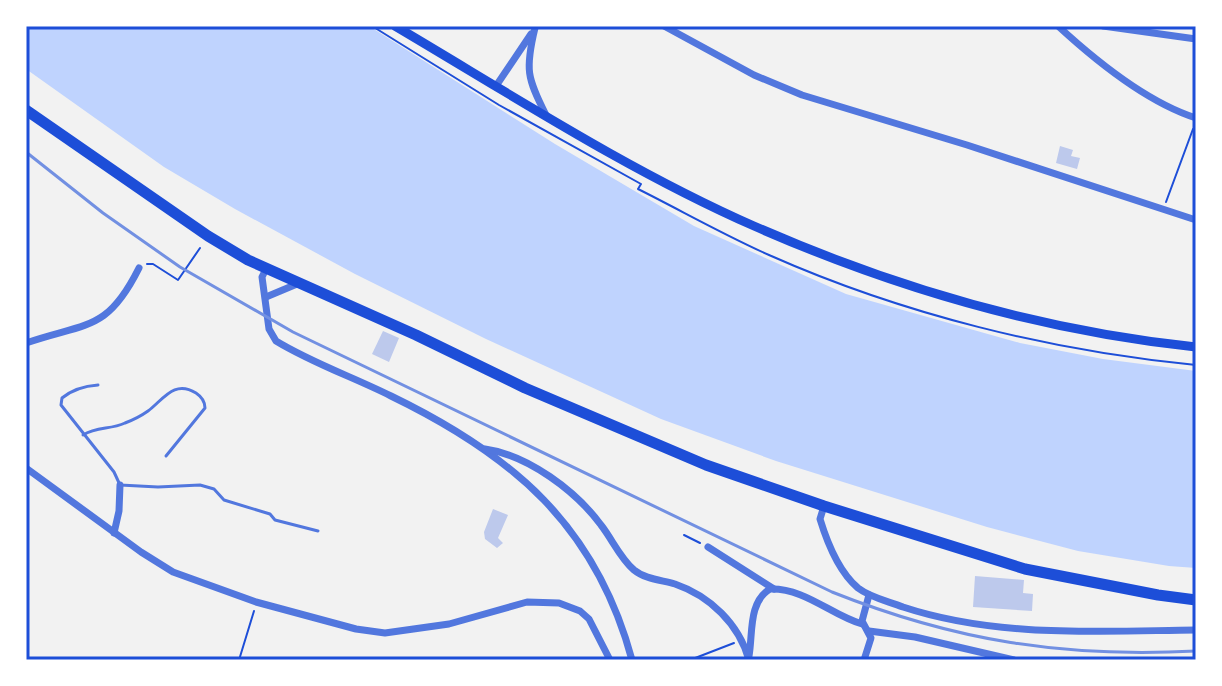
<svg xmlns="http://www.w3.org/2000/svg" width="1222" height="686" font-family="Inter,sans-serif">
<style>
.water{fill:#bfd3fe}
.building{fill:#bdc9ec}
.lines{fill:none;stroke-linecap:round;stroke-linejoin:round}
.path{stroke:#1d4ed8;stroke-width:2}
.service{stroke:#5277de;stroke-width:3}
.minor{stroke:#5277de;stroke-width:7}
.secondary{stroke:#1d4ed8;stroke-width:9}
.primary{stroke:#1d4ed8;stroke-width:11}
.rail{stroke:#7290e2;stroke-width:3}
.neatline{fill:none;stroke:#1d4ed8;stroke-width:3}
</style>
<rect width="100%" height="100%" fill="#f2f2f2"/>
<!-- water -->
<path class="water" d="M 26,26 L 369,26 L 555,144 L 694,226 L 846,294 L 1020,343 L 1103,359 L 1196,371 L 1196,568 L 1169,566 L 1078,551 L 987,527 L 776,461 L 661,419 L 486,339 L 355,274 L 235,209 L 164,167 L 26,69 Z"/>
<!-- building -->
<g class="building">
<path d="M 1060,146 L 1073,150 L 1071,156 L 1080,158 L 1077,169 L 1056,163 Z"/>
<path d="M 383,331 L 399,338 L 389,362 L 372,354 Z"/>
<path d="M 493,509 L 508,515 L 498,538 L 503,543 L 497,548 L 485,539 L 484,532 Z"/>
<path d="M 975,576 L 1024,580 L 1023,593 L 1033,594 L 1032,611 L 973,607 Z"/>
</g>
<g class="lines">
<!-- path -->
<g class="path">
<path d="M 372,26 L 499,105 L 641,184 L 638,189 C 682,211 724,235 769,255 C 902,314 1051,351 1196,365"/>
<path d="M 1166,202 L 1193,129"/>
<path d="M 147,264 L 153,264 L 178,280 L 200,248"/>
<path d="M 684,535 L 700,543"/>
<path d="M 239,660 L 254,611"/>
<path d="M 690,660 L 734,643"/>
</g>
<!-- service -->
<g class="service">
<path d="M 98,385 C 84,386 73,389 62,398 L 61,405 L 114,472 L 120,485 L 158,487 L 200,485 L 214,489 L 224,500 L 270,514 L 275,520 L 318,531"/>
<path d="M 83,435 C 97,426 110,430 125,423 C 133,420 141,416 148,411 C 163,400 174,379 196,393 C 202,397 205,401 205,408 L 166,456"/>
</g>
<!-- minor -->
<g class="minor">
<path d="M 664,26 L 754,75 L 802,95 L 967,145 L 1196,220"/>
<path d="M 1058,26 C 1096,61 1146,102 1196,118"/>
<path d="M 1103,26 L 1196,39"/>
<path d="M 535,28 C 525,69 527,78 546,115"/>
<path d="M 496,86 L 531,34"/>
<path d="M 266,269 L 262,277 L 269,329 L 276,341 C 312,363 353,377 391,396 C 513,455 596,526 632,660"/>
<path d="M 266,297 L 297,284"/>
<path d="M 26,343 C 87,322 107,332 139,268"/>
<path d="M 485,449 C 528,455 576,491 601,525 C 612,539 620,558 634,570 C 645,579 661,580 675,584 C 710,596 739,624 749,660"/>
<path d="M 26,468 L 141,552 L 173,572 L 256,602 L 356,629 L 385,633 L 449,624 L 527,602 L 559,603 L 580,611 L 589,619 L 610,660"/>
<path d="M 824,506 L 820,519 C 827,542 839,572 858,588 C 871,598 888,601 903,607 C 997,638 1099,631 1196,630"/>
<path d="M 114,533 L 119,511 L 120,485"/>
<path d="M 708,547 L 774,589"/>
<path d="M 869,631 L 915,637 L 1014,660"/>
<path d="M 749,656 C 753,634 748,602 770,589 C 805,588 831,615 862,624"/>
<path d="M 864,660 L 871,638 L 862,621 L 869,595"/>
</g>
<!-- secondary -->
<path class="secondary" d="M 395,26 C 512,95 629,171 754,226 C 895,288 1043,331 1196,347"/>
<!-- primary -->
<path class="primary" d="M 26,110 L 208,236 L 248,260 L 416,335 L 525,388 L 706,465 L 824,506 L 1025,569 L 1158,595 L 1196,600"/>
<!-- rail -->
<path class="rail" d="M 26,152 L 103,213 L 180,267 L 293,332 L 832,592 C 955,641 1064,658 1196,651"/>
</g>
<!-- border -->
<rect width="1222" height="686" fill="none" stroke="#ffffff" stroke-width="56"/>
<rect x="28" y="28" width="1166" height="630" class="neatline"/>
</svg>
